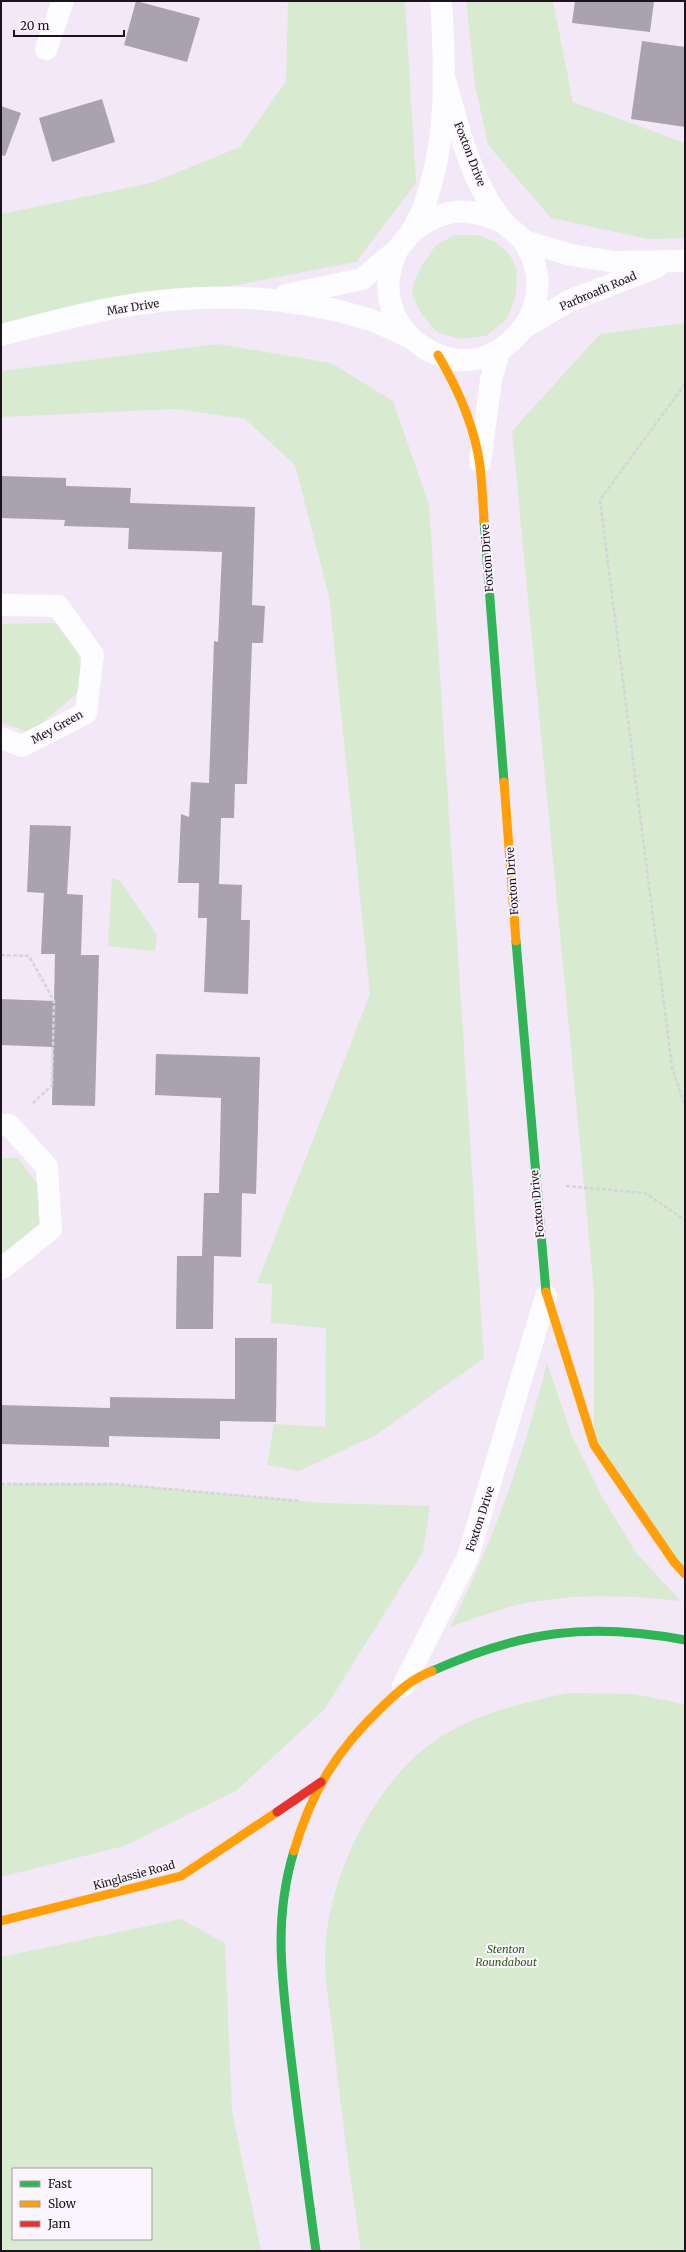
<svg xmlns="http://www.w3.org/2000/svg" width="686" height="2252" font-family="Merriweather,serif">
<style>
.green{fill:#d8ead0;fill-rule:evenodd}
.building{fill:#a9a2af}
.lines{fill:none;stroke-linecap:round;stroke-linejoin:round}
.path{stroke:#d6d4d8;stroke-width:2.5;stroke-dasharray:4 2;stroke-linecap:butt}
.street{stroke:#fdfcfe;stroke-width:22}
.fast{stroke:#30b455;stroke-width:9}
.slow{stroke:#ff9f0a;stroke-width:9}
.jam{stroke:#e5322d;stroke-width:9}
.labels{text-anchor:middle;stroke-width:4;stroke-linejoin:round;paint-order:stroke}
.street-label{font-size:11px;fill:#1c131f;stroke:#fbf6fd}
.park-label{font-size:11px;font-style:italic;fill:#315d1a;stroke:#fbf6fd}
</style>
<rect width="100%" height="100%" fill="#f3e8f8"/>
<!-- green -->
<g class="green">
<path d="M 288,1 L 405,1 L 416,183 L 356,262 L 137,304 L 1,335 L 1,214 L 151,183 L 240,147 L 286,81 Z"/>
<path d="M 466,1 L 553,1 L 573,102 L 685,143 L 685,238 L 648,239 L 551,218 L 488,145 L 475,84 Z"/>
<path d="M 455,235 L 479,235 L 497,243 L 510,255 L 517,270 L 516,295 L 507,319 L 486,336 L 460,339 L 437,332 L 422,315 L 412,295 L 414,282 L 422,265 L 436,245 Z"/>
<path d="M 685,323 L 685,1574 L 594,1445 L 594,1291 L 512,431 L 600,334 Z"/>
<path d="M 218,344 L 331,363 L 393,401 L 429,505 L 484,1358 L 376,1435 L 299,1471 L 267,1465 L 274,1424 L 325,1427 L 326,1328 L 271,1323 L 272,1284 L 257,1283 L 370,994 L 329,596 L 295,465 L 245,419 L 176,409 L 1,417 L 1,371 Z"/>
<path d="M 56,623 L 79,654 L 82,689 L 30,733 L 1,722 L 1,624 Z"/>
<path d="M 112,878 L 120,881 L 157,935 L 155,951 L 108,946 Z"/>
<path d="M 1,1158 L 18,1158 L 41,1189 L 44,1225 L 1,1260 Z"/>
<path d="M 547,1363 L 572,1436 L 601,1495 L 637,1554 L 681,1601 C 626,1595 571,1593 517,1605 C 494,1611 472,1619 450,1627 C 493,1543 524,1454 547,1363 Z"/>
<path d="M 1,1484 L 114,1484 L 324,1503 L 430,1506 L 423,1552 L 324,1710 L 236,1791 L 124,1846 L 1,1877 Z"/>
<path d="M 569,1693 L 633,1694 L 685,1704 L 685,2251 L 361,2251 C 351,2182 341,2114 334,2045 C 331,2018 326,1990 325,1962 C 324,1886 370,1787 433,1742 C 470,1715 524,1702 569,1693 Z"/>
<path d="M 181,1919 L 225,1943 L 232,2111 L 261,2251 L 1,2251 L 1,1957 ZM 13,2169 L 151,2169 L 151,2239 L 13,2239 Z"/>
</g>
<!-- building -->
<g class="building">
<path d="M 136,1 L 200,18 L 187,62 L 124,45 Z"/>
<path d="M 575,1 L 654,1 L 650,32 L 572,23 Z"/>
<path d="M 642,41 L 685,47 L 685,127 L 631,119 Z"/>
<path d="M 102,99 L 115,142 L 52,162 L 39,118 Z"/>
<path d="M 1,106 L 21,113 L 5,156 L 1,155 Z"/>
<path d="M 1,476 L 66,478 L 66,486 L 131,488 L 130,503 L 255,507 L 252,605 L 265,606 L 263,643 L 252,643 L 247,784 L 235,784 L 234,818 L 221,818 L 219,884 L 242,885 L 241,920 L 250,920 L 248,994 L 204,992 L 207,918 L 198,918 L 199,883 L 178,883 L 181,814 L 189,817 L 191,782 L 209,783 L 214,641 L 218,642 L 222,552 L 128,549 L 129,528 L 64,526 L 65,520 L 1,518 Z"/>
<path d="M 30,825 L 71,826 L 67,894 L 83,895 L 81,955 L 99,955 L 95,1106 L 52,1105 L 53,1047 L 1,1045 L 1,999 L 54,1001 L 55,954 L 41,954 L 44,893 L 27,892 Z"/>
<path d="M 156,1054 L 260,1057 L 256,1194 L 242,1193 L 241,1257 L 214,1256 L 213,1329 L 176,1329 L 177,1256 L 202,1256 L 204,1193 L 219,1193 L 221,1098 L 155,1095 Z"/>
<path d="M 235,1338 L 277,1338 L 276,1422 L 220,1421 L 220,1439 L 109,1436 L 109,1447 L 1,1444 L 1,1405 L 110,1408 L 110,1397 L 235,1399 Z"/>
</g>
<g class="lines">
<!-- path -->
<g class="path">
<path d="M 685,384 L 600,500 L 672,1067 L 685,1107"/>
<path d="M 1,955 L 29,956 L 54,1001 L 52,1085 L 32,1104"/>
<path d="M 566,1186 L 645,1193 L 685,1220"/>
<path d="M 1,1484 L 114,1484 L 300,1501"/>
</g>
<!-- street -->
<g class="street">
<path d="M 441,1 C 445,66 448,131 428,194 C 425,206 419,219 413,229 C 410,236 404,241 399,247 C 391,260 387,280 389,295 C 393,326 416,348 444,357 C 464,364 489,359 505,346 C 539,320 548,279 524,242 C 520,235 511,230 505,224 C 496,213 486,198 480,185 C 464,152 455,116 445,80"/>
<path d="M 46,49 L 63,1"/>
<path d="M 413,230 C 449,207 466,206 505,223"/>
<path d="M 524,241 L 571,255 L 615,262 L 685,261"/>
<path d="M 286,295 L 362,279 L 398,249"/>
<path d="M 525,327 L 569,301 L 657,267"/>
<path d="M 1,335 C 45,324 93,310 137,304 C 213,292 294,296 368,319 C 382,324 396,331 409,337"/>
<path d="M 480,462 L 491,380 L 499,351"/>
<path d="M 1,605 L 58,606 L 93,655 L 86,713 L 22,746 L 1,738"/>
<path d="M 1,1125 L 9,1125 L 47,1167 L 51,1229 L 1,1269"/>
<path d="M 403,1686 L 468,1557 L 546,1296"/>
</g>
<!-- fast -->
<g class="fast">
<path d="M 484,521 L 504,782"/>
<path d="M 516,941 L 546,1292"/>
<path d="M 432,1671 C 521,1631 589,1622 685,1640"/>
<path d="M 294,1851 C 272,1923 283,1985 291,2058 C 299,2123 307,2187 316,2251"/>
</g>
<!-- slow -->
<g class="slow">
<path d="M 438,355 C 458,389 475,427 480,466 C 482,484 483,503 484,521"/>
<path d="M 504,782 L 516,941"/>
<path d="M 546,1292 L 594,1445 L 674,1562 L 685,1574"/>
<path d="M 294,1851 C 312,1790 337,1750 383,1706 C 400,1690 410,1680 432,1671"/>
<path d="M 1,1921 L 181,1876 L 277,1812"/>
</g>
<!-- jam -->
<path class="jam" d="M 277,1812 L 321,1782"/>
</g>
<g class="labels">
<!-- street labels -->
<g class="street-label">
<text transform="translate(470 154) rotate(69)" y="4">Foxton Drive</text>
<text transform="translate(598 291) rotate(-23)" y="4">Parbroath Road</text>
<text transform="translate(133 307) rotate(-9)" y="4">Mar Drive</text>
<text transform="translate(487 558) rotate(-94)" y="4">Foxton Drive</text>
<text transform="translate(57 727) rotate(-29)" y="4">Mey Green</text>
<text transform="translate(512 881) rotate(-94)" y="4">Foxton Drive</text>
<text transform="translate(537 1204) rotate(-95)" y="4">Foxton Drive</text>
<text transform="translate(480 1519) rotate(-72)" y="4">Foxton Drive</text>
<text transform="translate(134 1875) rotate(-15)" y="4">Kinglassie Road</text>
</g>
<!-- park labels -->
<g class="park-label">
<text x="506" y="1953">Stenton<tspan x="506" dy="13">Roundabout</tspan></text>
</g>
</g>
<!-- border -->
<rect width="686" height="2252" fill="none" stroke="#1c131f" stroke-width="4"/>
<!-- legend -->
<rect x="12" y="2168" width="140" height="72" fill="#fbf6fd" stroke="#a29ba4"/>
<rect x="20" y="2181" width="20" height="6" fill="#30b455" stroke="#a29ba4"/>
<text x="48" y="2188" font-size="12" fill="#1c131f">Fast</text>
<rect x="20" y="2201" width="20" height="6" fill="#ff9f0a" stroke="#a29ba4"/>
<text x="48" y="2208" font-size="12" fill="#1c131f">Slow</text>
<rect x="20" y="2221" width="20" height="6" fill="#e5322d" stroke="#a29ba4"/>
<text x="48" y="2228" font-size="12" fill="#1c131f">Jam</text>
<!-- scale -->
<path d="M14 30v6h110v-6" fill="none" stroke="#1c131f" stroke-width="2"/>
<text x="20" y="30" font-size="12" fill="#1c131f" stroke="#fbf6fd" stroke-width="3" paint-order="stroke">20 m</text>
</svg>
